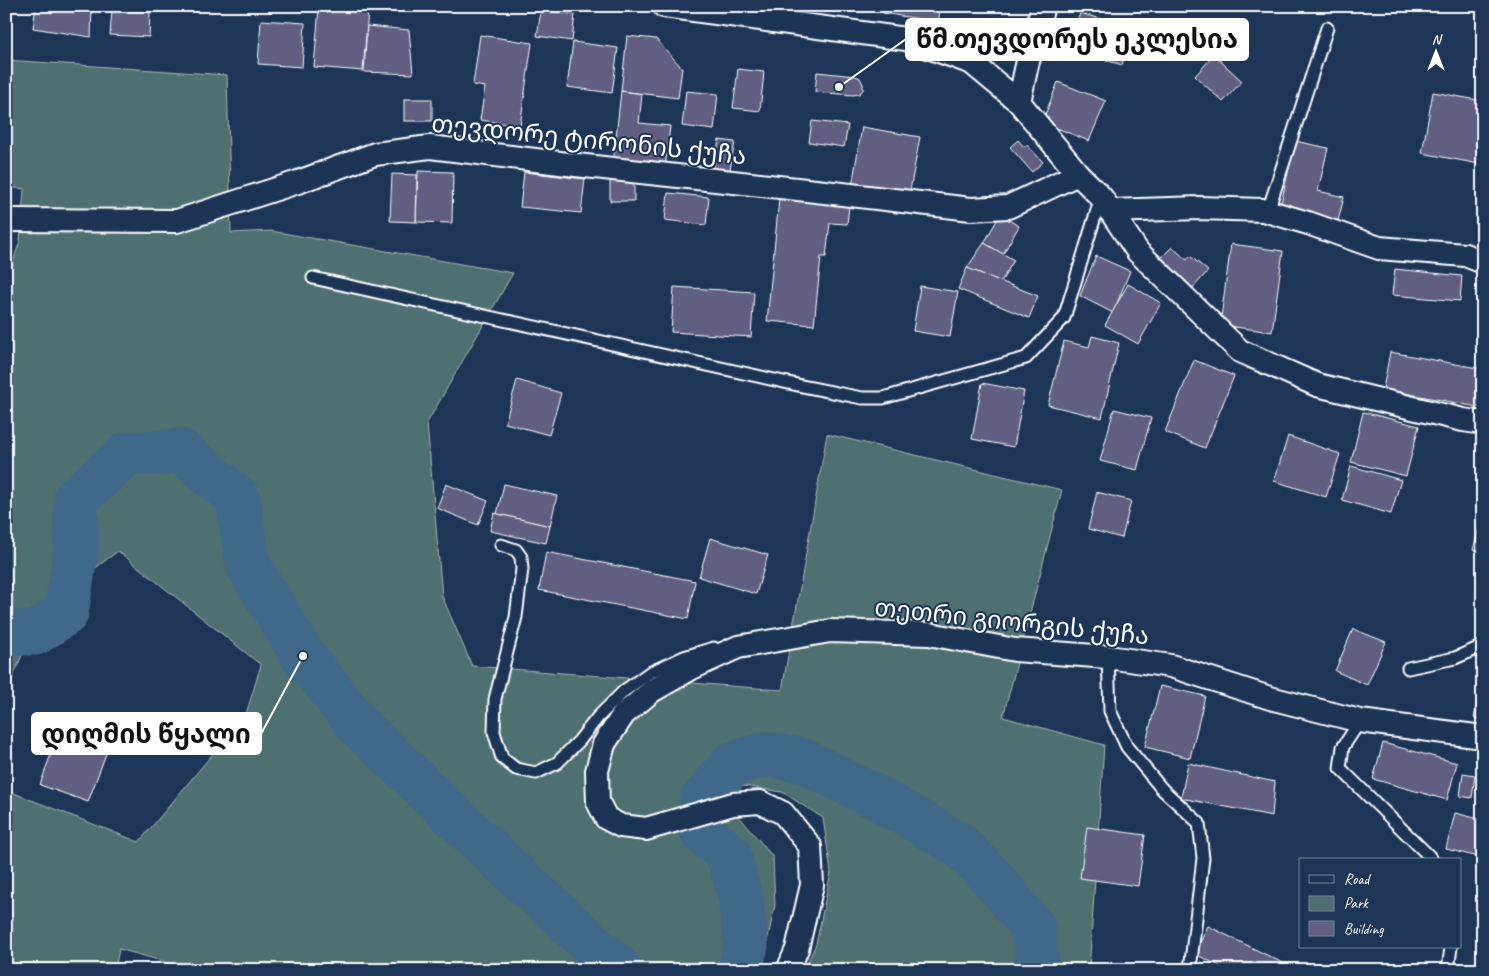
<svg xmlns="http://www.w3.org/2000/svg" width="1489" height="976" font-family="Caveat,'Noto Sans Georgian',sans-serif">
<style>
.green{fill:#4f6f6f;stroke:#a7b7b7}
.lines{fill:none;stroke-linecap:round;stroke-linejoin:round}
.river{stroke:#416789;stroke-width:45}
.building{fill:#605f81;stroke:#fff}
.service-casing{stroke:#fff;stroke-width:15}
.minor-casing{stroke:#fff;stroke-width:26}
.service{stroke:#1d3557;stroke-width:11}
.minor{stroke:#1d3557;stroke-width:22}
.labels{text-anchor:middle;stroke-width:4;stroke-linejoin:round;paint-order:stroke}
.street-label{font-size:25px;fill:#fff;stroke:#1d3557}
.leader{fill:none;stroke:#fff;stroke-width:2}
.callout-dot{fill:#fff;stroke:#1d3557;stroke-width:2}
.callout{fill:#fff;stroke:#fff;stroke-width:2}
.callout-label{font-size:26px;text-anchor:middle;font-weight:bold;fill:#111}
</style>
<rect width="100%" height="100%" fill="#1d3557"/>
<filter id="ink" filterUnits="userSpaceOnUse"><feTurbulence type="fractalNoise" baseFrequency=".02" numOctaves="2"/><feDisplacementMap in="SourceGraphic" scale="10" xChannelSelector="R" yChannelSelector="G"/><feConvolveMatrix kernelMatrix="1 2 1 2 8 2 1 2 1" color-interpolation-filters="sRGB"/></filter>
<g filter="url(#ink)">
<!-- green -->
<path class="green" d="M 6,60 L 227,75 L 231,233 L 271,231 L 513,273 L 427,423 L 442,596 L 472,666 L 782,690 L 827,434 L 1062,490 L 1003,717 L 1104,745 L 1089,970 L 804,970 L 816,944 L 831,872 L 823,818 L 782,792 L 744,786 L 722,796 L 773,857 L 775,905 L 761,970 L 194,970 L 119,949 L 115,970 L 6,970 L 6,790 L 139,842 L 246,714 L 261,665 L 118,551 L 41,609 L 6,694 L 6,282 L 20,241 L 24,189 L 6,187 Z"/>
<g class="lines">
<!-- river -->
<g class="river">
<path d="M 6,633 L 35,633 L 66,613 L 76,552 L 76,498 L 127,454 L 181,451 L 238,498 L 248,565 L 303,656 L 360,727 L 509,869 L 620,970"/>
<path d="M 740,970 L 746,945 L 740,896 L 729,855 L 702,832 L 702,801 L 732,764 L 766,754 L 803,761 L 878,798 L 959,845 L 993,879 L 1034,929 L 1037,970"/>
</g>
</g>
<!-- building -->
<g class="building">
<path d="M 36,6 L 92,6 L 91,37 L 33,28 Z"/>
<path d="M 884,6 L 941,6 L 938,22 L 883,13 Z"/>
<path d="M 319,8 L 368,11 L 363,71 L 314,67 Z"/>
<path d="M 112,10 L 150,12 L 149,37 L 110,35 Z"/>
<path d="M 541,11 L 575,14 L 572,41 L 537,36 Z"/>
<path d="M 1080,13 L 1132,28 L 1122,65 L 1069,49 Z"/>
<path d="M 261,20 L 305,23 L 302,67 L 258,64 Z"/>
<path d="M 367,26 L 409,30 L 413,74 L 364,72 Z"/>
<path d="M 480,35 L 532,43 L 520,126 L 480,120 L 485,87 L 473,85 Z"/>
<path d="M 627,36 L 656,39 L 682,68 L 678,98 L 621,91 Z"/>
<path d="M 573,42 L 618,48 L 612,93 L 567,87 Z"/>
<path d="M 1214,55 L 1242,81 L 1223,102 L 1195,76 Z"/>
<path d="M 738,69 L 764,72 L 760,111 L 733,108 Z"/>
<path d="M 817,72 L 855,76 L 860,78 L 863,84 L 863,90 L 859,94 L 853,95 L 815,92 Z"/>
<path d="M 1058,82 L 1106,101 L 1089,141 L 1042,122 Z"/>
<path d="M 621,91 L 642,94 L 639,123 L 670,126 L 665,170 L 613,164 Z"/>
<path d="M 686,91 L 718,94 L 714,130 L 682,126 Z"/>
<path d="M 1433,92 L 1483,101 L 1483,146 L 1479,164 L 1422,153 Z"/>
<rect x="404" y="99" width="28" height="22"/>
<path d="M 812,121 L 848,125 L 844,147 L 809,142 Z"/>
<path d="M 862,127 L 920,137 L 909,196 L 852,186 Z"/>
<path d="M 719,140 L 735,142 L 729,175 L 713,172 Z"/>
<path d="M 1018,140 L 1024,147 L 1027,145 L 1043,162 L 1032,172 L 1010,147 Z"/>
<path d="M 1295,141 L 1328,148 L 1318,191 L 1344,197 L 1338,221 L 1280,208 Z"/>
<path d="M 418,171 L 453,172 L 452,223 L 416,222 Z"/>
<path d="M 524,172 L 585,179 L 581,213 L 520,207 Z"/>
<path d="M 392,174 L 417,175 L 416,222 L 390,221 Z"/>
<path d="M 610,176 L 634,177 L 634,201 L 610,201 Z"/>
<path d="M 668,193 L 709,197 L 706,225 L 665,220 Z"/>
<path d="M 779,199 L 849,206 L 847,224 L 830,223 L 826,257 L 821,257 L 814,325 L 767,321 Z"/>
<path d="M 1000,215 L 1019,226 L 1003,254 L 984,243 Z"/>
<path d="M 984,243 L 1014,260 L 1001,282 L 967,268 Z"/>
<path d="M 1231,244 L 1283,251 L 1272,332 L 1220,325 Z"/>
<path d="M 1172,247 L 1187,260 L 1190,256 L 1208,271 L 1192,289 L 1159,260 Z"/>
<path d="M 1096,256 L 1130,271 L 1113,313 L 1080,296 Z"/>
<path d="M 967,268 L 1038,296 L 1029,318 L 958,289 Z"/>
<path d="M 1395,269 L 1462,276 L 1460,301 L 1392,295 Z"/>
<path d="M 1128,284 L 1161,303 L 1138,344 L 1105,325 Z"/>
<path d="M 920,286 L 958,292 L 950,337 L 913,331 Z"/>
<path d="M 674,287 L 754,292 L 751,337 L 671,332 Z"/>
<path d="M 1092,336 L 1119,343 L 1102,418 L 1048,405 L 1064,341 L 1089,347 Z"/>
<path d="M 1390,352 L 1483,369 L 1483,408 L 1383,389 Z"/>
<path d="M 1194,360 L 1234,376 L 1205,448 L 1165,432 Z"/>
<path d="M 517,380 L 561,393 L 549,435 L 505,423 Z"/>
<path d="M 982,383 L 1024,391 L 1014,447 L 972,439 Z"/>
<path d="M 1114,409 L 1151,418 L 1137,470 L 1100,461 Z"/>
<path d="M 1363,412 L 1419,426 L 1406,476 L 1351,462 Z"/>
<path d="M 1288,436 L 1340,454 L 1326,497 L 1274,481 Z"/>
<path d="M 1351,466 L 1401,480 L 1391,514 L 1342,500 Z"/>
<path d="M 446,484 L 488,501 L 478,525 L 437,508 Z"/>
<path d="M 504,484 L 557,496 L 550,526 L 497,514 Z"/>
<path d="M 1097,492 L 1131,501 L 1122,538 L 1088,529 Z"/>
<path d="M 494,513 L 550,526 L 546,543 L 490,531 Z"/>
<path d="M 1483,513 L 1483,552 L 1473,550 Z"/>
<path d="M 710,538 L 768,555 L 756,594 L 699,577 Z"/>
<path d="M 546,552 L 695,581 L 688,619 L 539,590 Z"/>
<path d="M 1353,629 L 1386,642 L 1367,685 L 1335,671 Z"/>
<path d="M 1160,686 L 1205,696 L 1190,758 L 1145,747 Z"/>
<path d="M 1479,696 L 1483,697 L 1483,720 L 1474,718 Z"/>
<path d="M 58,734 L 107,751 L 88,802 L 40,785 Z"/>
<path d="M 1383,743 L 1457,763 L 1447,800 L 1373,779 Z"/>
<path d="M 1188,763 L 1275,782 L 1272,816 L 1181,798 Z"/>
<path d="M 1463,773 L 1475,775 L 1472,798 L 1460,796 Z"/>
<path d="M 1455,813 L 1483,820 L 1483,858 L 1446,849 Z"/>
<path d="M 1087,827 L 1145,835 L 1138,886 L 1080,878 Z"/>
<path d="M 1208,926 L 1297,970 L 1228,970 L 1195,954 Z"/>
</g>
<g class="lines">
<defs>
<g id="service">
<path d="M 1268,211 L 1327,28"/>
<path d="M 313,278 L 802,386 L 862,398 L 883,398 L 1026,358 L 1064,318 L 1101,197"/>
<path d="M 501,545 L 516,550 L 521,557 L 522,569 L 516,617 L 495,699 L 494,732 L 502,758 L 516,769 L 536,773 L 557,763 L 579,741 L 598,717 L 624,691 L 649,673 L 684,657 L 714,648"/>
<path d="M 1108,657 L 1110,711 L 1127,747 L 1162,789 L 1199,823 L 1203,858 L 1190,970"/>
<path d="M 1408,668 L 1455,658 L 1483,646"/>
<path d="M 1360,721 L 1343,747 L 1340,768 L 1429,856 L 1432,860"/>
<path d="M 1448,970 L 1451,947"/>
</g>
<g id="minor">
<path d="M 664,6 L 906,39 L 972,63 L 1019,102 L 1078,174 L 1101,197 L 1138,252 L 1240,351 L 1317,385 L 1463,420 L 1483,423"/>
<path d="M 1019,102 L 1027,65 L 1043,6"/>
<path d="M 1110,211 L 1199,208 L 1263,210 L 1308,223 L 1379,248 L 1465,255 L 1483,262"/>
<path d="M 6,220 L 177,221 L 298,182 L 375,154 L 430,147 L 576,165 L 825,192 L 971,209 L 1008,207 L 1078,174"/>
<path d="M 788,970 L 797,949 L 812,885 L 810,846 L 783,813 L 760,802 L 733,804 L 646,829 L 621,826 L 606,818 L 598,802 L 597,771 L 604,744 L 624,714 L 652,691 L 692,668 L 738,647 L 830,631 L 929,634 L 1015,650 L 1108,657 L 1171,666 L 1270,698 L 1360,721 L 1483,737"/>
</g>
</defs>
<!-- service casing -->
<use href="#service" class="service-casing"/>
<!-- minor casing -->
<use href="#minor" class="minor-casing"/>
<!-- service -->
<use href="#service" class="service"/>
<!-- minor -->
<use href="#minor" class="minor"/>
</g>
</g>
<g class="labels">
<!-- street labels -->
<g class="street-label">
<text transform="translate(589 139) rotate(6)" y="9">თევდორე ტირონის ქუჩა</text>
<text transform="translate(1012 621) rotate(6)" y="9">თეთრი გიორგის ქუჩა</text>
</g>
</g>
<!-- callouts -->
<path class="leader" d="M839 87L906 39M303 656L261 734"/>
<g class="callout-dot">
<circle cx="839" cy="87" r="5"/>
<circle cx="303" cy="656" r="5"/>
</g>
<g class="callout">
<rect x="906" y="19" width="342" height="41" rx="5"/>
<rect x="32" y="713" width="229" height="41" rx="5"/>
</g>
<g class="callout-label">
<text x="1077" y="48">წმ.თევდორეს ეკლესია</text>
<text x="146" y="743">დიღმის წყალი</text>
</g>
<!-- margin -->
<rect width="1489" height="976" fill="none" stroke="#1d3557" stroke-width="25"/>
<rect x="12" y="12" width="1464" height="951" fill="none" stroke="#fff" stroke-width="2" filter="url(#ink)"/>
<!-- legend -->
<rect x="1299" y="858" width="162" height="90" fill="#1d3557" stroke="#77869a"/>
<rect x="1309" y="875" width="25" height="8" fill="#1d3557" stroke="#77869a"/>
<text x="1344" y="884" font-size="15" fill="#ffffff">Road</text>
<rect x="1309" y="896" width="25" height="15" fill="#4f6f6f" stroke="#77869a"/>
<text x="1344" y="908" font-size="15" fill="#ffffff">Park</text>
<rect x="1309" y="921" width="25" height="15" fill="#605f81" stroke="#77869a"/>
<text x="1344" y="934" font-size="15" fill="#ffffff">Building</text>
<!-- north arrow -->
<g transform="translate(1436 52)" stroke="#1d3557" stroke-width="4" paint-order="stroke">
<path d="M0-4L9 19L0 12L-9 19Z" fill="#ffffff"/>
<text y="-8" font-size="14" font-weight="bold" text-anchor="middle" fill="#ffffff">N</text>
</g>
</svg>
